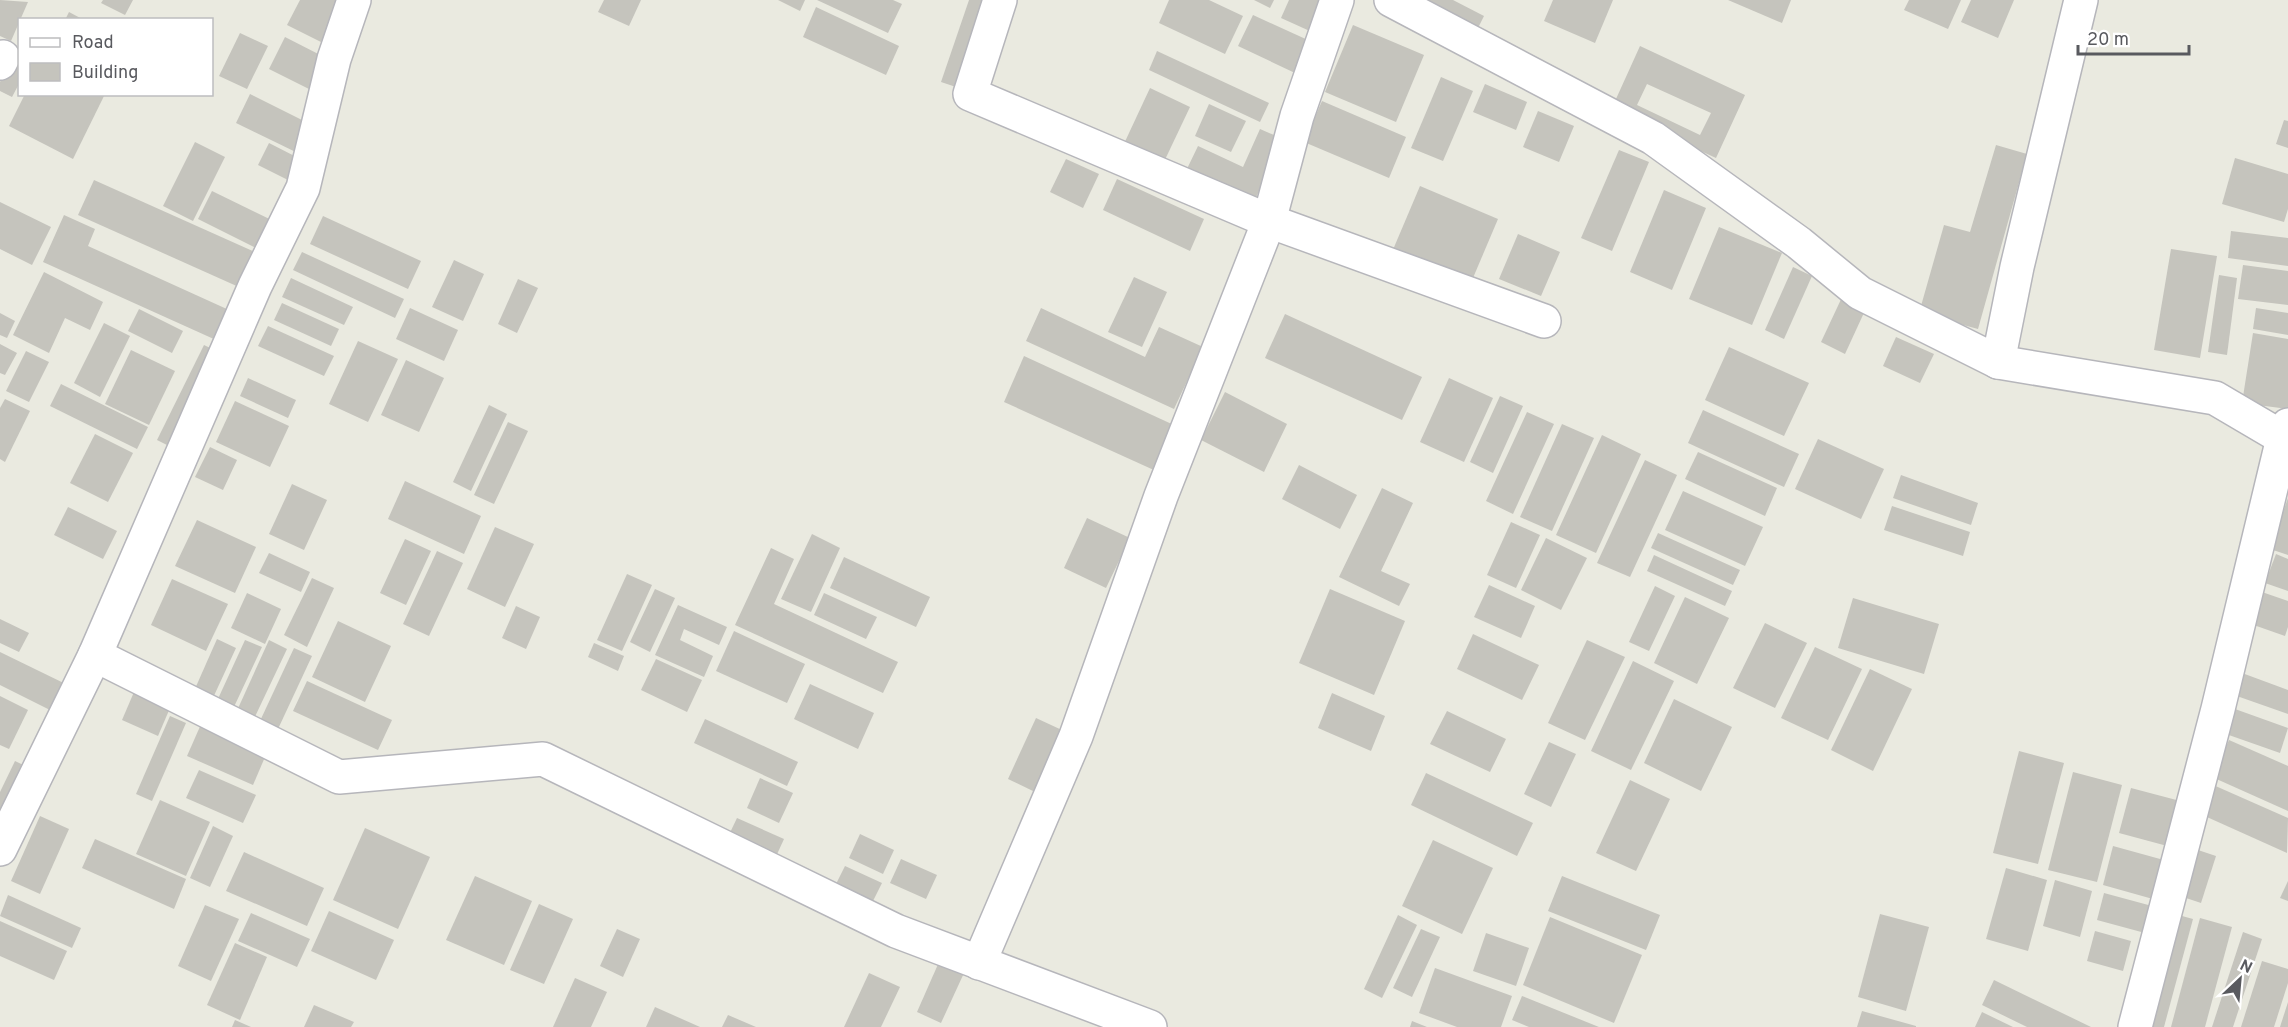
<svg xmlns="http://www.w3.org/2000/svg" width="2288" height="1027" font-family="Overpass,sans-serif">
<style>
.building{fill:#c5c4bd;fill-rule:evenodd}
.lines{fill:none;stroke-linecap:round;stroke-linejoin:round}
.minor-casing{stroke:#b6b6bb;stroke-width:36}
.minor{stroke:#fff;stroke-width:33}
</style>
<rect width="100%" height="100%" fill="#eaeae0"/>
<!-- building -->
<g class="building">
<path d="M 0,0 L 28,2 L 11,41 L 0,36 Z"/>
<path d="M 103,0 L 133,0 L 125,15 L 101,3 Z"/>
<path d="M 300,0 L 342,0 L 321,42 L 287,25 Z"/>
<path d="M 604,0 L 641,0 L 629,26 L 598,12 Z"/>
<path d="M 778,0 L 805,0 L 800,11 Z"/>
<path d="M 817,0 L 893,0 L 902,4 L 888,33 Z"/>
<path d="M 969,0 L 992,0 L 962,89 L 941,82 Z"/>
<path d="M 1169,0 L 1209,0 L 1243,16 L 1225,54 L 1159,23 Z"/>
<path d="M 1254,0 L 1274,0 L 1270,8 Z"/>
<path d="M 1289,0 L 1327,0 L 1312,32 L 1281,18 Z"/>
<path d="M 1396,0 L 1453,0 L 1484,16 L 1473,38 Z"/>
<path d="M 1553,0 L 1613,0 L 1595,43 L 1544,21 Z"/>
<path d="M 1728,0 L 1791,0 L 1782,23 Z"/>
<path d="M 1909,0 L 1961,0 L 1948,29 L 1904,10 Z"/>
<path d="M 1971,0 L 2014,0 L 1998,38 L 1961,22 Z"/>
<path d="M 816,7 L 899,46 L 886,75 L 803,37 Z"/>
<path d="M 69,12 L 84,20 L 65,20 Z"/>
<path d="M 1253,15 L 1310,41 L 1295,73 L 1238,46 Z"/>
<path d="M 1353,25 L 1424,55 L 1396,122 L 1325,92 Z"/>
<path d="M 240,33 L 268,46 L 247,89 L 219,76 Z"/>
<path d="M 285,37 L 332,61 L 317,93 L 269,69 Z"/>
<path d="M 20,43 L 20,82 L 12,97 L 0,91 L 0,82 Z"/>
<path d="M 1640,46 L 1745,95 L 1716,158 L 1611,110 ZM 1647,84 L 1711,113 L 1700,135 L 1637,105 Z"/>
<path d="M 1157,51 L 1269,103 L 1260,122 L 1149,70 Z"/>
<path d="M 1441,77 L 1473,91 L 1443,161 L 1411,148 Z"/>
<path d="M 1485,84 L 1527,102 L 1516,130 L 1473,112 Z"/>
<path d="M 1150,88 L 1190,107 L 1162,166 L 1122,148 Z"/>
<path d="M 25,94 L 105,94 L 73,159 L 9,126 Z"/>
<path d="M 250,94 L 304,121 L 306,157 L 236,123 Z"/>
<path d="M 1322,101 L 1406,137 L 1389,178 L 1304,142 Z"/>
<path d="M 1209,104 L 1246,121 L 1231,152 L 1195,136 Z"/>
<path d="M 1538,111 L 1574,126 L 1559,162 L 1523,147 Z"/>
<path d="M 2284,120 L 2288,121 L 2288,148 L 2276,144 Z"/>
<path d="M 1260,129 L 1283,139 L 1253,204 L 1185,173 L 1198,146 L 1243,167 Z"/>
<path d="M 195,142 L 225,157 L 193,221 L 163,206 Z"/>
<path d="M 269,143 L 316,167 L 306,189 L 258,165 Z"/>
<path d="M 1996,145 L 2027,154 L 1978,329 L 1919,313 L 1944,225 L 1970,232 Z"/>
<path d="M 1619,150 L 1649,162 L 1612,251 L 1581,238 Z"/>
<path d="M 2235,158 L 2288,174 L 2288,209 L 2284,222 L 2222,204 Z"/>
<path d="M 1066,159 L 1099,174 L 1083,208 L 1050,192 Z"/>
<path d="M 1117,179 L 1204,219 L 1190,251 L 1103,210 Z"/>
<path d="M 94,180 L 266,257 L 250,292 L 78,215 Z"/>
<path d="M 1420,186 L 1498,219 L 1470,285 L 1392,252 Z"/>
<path d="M 1664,190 L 1706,208 L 1672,290 L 1630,272 Z"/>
<path d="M 212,191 L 288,228 L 274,257 L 198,219 Z"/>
<path d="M 0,202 L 51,227 L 32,265 L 0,249 Z"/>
<path d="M 64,215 L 95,229 L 88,246 L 229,310 L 216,340 L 43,262 Z"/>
<path d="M 323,216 L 421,261 L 408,289 L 310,244 Z"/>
<path d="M 1719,227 L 1782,253 L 1752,325 L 1689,299 Z"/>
<path d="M 2231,231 L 2288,238 L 2288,266 L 2228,258 Z"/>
<path d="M 1518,234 L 1560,252 L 1541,296 L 1499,279 Z"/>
<path d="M 2171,249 L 2217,256 L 2200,358 L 2154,350 Z"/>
<path d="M 302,252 L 404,299 L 395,318 L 293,270 Z"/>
<path d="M 454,260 L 484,274 L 463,321 L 432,307 Z"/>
<path d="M 2243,265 L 2288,271 L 2288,305 L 2238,299 Z"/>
<path d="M 1793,267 L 1812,276 L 1784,339 L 1765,330 Z"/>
<path d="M 44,272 L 103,302 L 90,330 L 65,318 L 49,353 L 13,335 Z"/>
<path d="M 2219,275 L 2237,278 L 2227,355 L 2208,352 Z"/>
<path d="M 1134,277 L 1167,292 L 1142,347 L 1108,332 Z"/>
<path d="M 291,278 L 353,307 L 344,325 L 282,297 Z"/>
<path d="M 518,279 L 538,288 L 517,333 L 498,324 Z"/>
<path d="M 1844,293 L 1868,304 L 1845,354 L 1821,342 Z"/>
<path d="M 282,303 L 339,329 L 331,346 L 274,320 Z"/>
<path d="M 410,308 L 458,330 L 444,361 L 396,339 Z"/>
<path d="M 1041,308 L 1145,357 L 1159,327 L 1203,347 L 1174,409 L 1026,341 Z"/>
<path d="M 2256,308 L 2288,313 L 2288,335 L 2253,329 Z"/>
<path d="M 139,309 L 183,331 L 172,353 L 128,331 Z"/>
<path d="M 0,313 L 15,321 L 7,338 L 0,335 Z"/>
<path d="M 1285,314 L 1422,377 L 1402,420 L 1265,358 Z"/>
<path d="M 104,323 L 130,336 L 100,397 L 74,383 Z"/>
<path d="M 268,326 L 334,356 L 324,376 L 258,346 Z"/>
<path d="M 2253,333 L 2288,339 L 2288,409 L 2242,403 Z"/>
<path d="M 1896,337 L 1934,354 L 1920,383 L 1883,366 Z"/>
<path d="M 358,341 L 398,359 L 368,422 L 329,404 Z"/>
<path d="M 0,344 L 17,353 L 5,375 L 0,373 Z"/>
<path d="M 204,345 L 231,358 L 185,454 L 157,440 Z"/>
<path d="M 1729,347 L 1809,383 L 1784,436 L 1705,400 Z"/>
<path d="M 131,350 L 175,371 L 149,425 L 105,404 Z"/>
<path d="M 26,351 L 49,362 L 29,402 L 6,391 Z"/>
<path d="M 1024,356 L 1176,426 L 1156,471 L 1004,402 Z"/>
<path d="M 406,360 L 444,378 L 419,432 L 381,415 Z"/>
<path d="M 248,378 L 296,400 L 288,418 L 240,396 Z"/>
<path d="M 1449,378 L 1493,398 L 1464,462 L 1420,442 Z"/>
<path d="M 61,384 L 148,427 L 137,449 L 50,406 Z"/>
<path d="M 1225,392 L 1287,424 L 1264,472 L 1201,440 Z"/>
<path d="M 1500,396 L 1523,406 L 1493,473 L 1470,462 Z"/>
<path d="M 5,399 L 30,411 L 5,462 L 0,459 L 0,408 Z"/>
<path d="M 235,401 L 289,426 L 270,467 L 216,442 Z"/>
<path d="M 489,405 L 507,414 L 471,491 L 453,482 Z"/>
<path d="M 1703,410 L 1799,454 L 1784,487 L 1688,443 Z"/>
<path d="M 1527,412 L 1554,424 L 1513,514 L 1486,501 Z"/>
<path d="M 508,422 L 528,431 L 494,504 L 474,495 Z"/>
<path d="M 1562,424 L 1594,438 L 1552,531 L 1520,517 Z"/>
<path d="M 95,434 L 133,453 L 108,502 L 70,483 Z"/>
<path d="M 1602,435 L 1641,454 L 1596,553 L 1556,535 Z"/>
<path d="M 1818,439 L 1884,469 L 1861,519 L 1795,489 Z"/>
<path d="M 210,447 L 237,460 L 223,490 L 195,477 Z"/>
<path d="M 1698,452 L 1777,488 L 1765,516 L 1685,479 Z"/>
<path d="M 1645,460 L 1677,475 L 1630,577 L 1597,563 Z"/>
<path d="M 1299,465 L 1357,495 L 1340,529 L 1282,499 Z"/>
<path d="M 1901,475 L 1978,503 L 1971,525 L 1893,498 Z"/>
<path d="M 405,481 L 481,516 L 464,554 L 388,519 Z"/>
<path d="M 292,484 L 327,500 L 304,550 L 269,534 Z"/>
<path d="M 1382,488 L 1413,503 L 1381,571 L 1410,584 L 1399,606 L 1339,577 Z"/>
<path d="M 1683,491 L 1763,527 L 1745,566 L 1665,530 Z"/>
<path d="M 2288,498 L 2288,555 L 2270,549 Z"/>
<path d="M 1892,506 L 1970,532 L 1963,556 L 1884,530 Z"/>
<path d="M 68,507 L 117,531 L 103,559 L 54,535 Z"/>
<path d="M 1087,518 L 1130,538 L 1106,588 L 1064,568 Z"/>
<path d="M 197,520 L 256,547 L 235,593 L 175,566 Z"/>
<path d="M 1511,522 L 1540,535 L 1516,588 L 1487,575 Z"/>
<path d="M 495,527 L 534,544 L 505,607 L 467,589 Z"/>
<path d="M 1658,533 L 1740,570 L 1733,585 L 1651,548 Z"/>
<path d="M 812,534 L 840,548 L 811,612 L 781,599 Z"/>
<path d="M 1546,538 L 1587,558 L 1561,610 L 1521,590 Z"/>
<path d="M 405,539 L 431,551 L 406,605 L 380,593 Z"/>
<path d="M 771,548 L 794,559 L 774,604 L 898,662 L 883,693 L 735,625 Z"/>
<path d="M 437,551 L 463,563 L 429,636 L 403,624 Z"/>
<path d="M 269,553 L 310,572 L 301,592 L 259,573 Z"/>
<path d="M 2276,554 L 2288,559 L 2288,591 L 2265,583 Z"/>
<path d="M 1654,555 L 1732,591 L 1725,606 L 1647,571 Z"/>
<path d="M 844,557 L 930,597 L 916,627 L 830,588 Z"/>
<path d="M 627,574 L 652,585 L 622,651 L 597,640 Z"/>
<path d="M 312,578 L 334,588 L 307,647 L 284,635 Z"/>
<path d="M 172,579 L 228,604 L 206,651 L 151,625 Z"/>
<path d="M 1489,585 L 1535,606 L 1521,638 L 1474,617 Z"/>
<path d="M 1655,586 L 1675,596 L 1649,651 L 1629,642 Z"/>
<path d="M 655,589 L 675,598 L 650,652 L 630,642 Z"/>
<path d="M 1330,589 L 1405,621 L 1374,695 L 1299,663 Z"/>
<path d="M 2259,591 L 2288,601 L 2288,627 L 2285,636 L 2248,623 Z"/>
<path d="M 247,593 L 281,609 L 265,644 L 231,628 Z"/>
<path d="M 824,593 L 877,617 L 866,639 L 814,615 Z"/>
<path d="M 1685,597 L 1729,618 L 1697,684 L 1654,663 Z"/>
<path d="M 1853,598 L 1939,624 L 1924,674 L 1838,648 Z"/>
<path d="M 678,605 L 727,627 L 719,645 L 684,629 L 680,640 L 713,656 L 704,677 L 655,655 Z"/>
<path d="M 516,606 L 540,617 L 526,649 L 502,638 Z"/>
<path d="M 0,619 L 29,633 L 19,652 L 0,643 Z"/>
<path d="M 338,621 L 391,646 L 365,702 L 312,677 Z"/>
<path d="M 1765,623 L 1807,643 L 1775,708 L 1733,688 Z"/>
<path d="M 734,631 L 805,664 L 787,703 L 716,671 Z"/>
<path d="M 1473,634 L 1539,665 L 1522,700 L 1457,669 Z"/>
<path d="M 217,639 L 236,648 L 212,700 L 194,691 Z"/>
<path d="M 245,640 L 262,647 L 233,709 L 217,701 Z"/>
<path d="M 269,640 L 287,649 L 252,723 L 235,715 Z"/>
<path d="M 1587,640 L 1625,657 L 1585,740 L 1548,723 Z"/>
<path d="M 594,643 L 624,656 L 618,671 L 588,657 Z"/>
<path d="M 1815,647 L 1862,669 L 1828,740 L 1781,718 Z"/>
<path d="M 294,648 L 312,656 L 278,729 L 260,721 Z"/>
<path d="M 0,652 L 78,690 L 64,717 L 0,685 Z"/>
<path d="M 656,659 L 702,680 L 687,712 L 641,690 Z"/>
<path d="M 1633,661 L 1674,681 L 1631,770 L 1591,751 Z"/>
<path d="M 1870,669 L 1912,689 L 1873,771 L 1831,750 Z"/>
<path d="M 2242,673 L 2288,690 L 2288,714 L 2234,695 Z"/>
<path d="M 307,681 L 392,720 L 378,750 L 293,711 Z"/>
<path d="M 810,684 L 874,713 L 858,749 L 794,719 Z"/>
<path d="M 134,692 L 170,708 L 158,736 L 122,720 Z"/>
<path d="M 1332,693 L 1385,716 L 1371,751 L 1318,728 Z"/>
<path d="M 0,696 L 28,710 L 9,749 L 0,745 Z"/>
<path d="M 1674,699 L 1732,727 L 1701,791 L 1644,763 Z"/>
<path d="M 2235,709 L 2288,728 L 2280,753 L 2226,734 Z"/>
<path d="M 1447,711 L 1506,739 L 1490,772 L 1430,744 Z"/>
<path d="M 170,716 L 186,723 L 152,801 L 136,794 Z"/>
<path d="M 1036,718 L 1064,731 L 1035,792 L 1008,779 Z"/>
<path d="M 705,719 L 798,762 L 787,786 L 694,743 Z"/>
<path d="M 202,722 L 268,750 L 253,785 L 187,756 Z"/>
<path d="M 2229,740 L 2288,766 L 2288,811 L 2212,777 Z"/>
<path d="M 1549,742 L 1576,754 L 1551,807 L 1524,794 Z"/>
<path d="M 2019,751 L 2064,763 L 2038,864 L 1993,853 Z"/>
<path d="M 15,761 L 40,773 L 0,828 L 0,792 Z"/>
<path d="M 199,770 L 256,795 L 243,823 L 186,798 Z"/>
<path d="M 2073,772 L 2122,785 L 2097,882 L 2048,870 Z"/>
<path d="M 1426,773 L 1533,823 L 1517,856 L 1411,805 Z"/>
<path d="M 760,778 L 793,793 L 779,823 L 747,808 Z"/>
<path d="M 1630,780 L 1670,799 L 1636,871 L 1596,853 Z"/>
<path d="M 2211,784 L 2288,818 L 2287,853 L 2198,813 Z"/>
<path d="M 2131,788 L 2184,802 L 2171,847 L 2119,833 Z"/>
<path d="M 160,800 L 210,822 L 186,876 L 136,854 Z"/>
<path d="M 40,816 L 69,829 L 40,894 L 11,881 Z"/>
<path d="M 737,818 L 784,839 L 773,863 L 726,841 Z"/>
<path d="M 213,826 L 233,836 L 210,887 L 190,878 Z"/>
<path d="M 365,828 L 430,857 L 398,929 L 333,900 Z"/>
<path d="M 860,834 L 894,850 L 883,874 L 849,858 Z"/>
<path d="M 95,839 L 186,879 L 174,909 L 82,868 Z"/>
<path d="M 1433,840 L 1493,868 L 1462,934 L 1402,906 Z"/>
<path d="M 2113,846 L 2171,862 L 2160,901 L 2103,885 Z"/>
<path d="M 2189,847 L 2216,856 L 2201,903 L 2174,894 Z"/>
<path d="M 244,852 L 324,888 L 307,926 L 226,891 Z"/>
<path d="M 901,859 L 937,875 L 926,899 L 890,883 Z"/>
<path d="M 845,866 L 882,883 L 872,903 L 835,886 Z"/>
<path d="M 2006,868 L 2047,880 L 2028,951 L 1986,939 Z"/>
<path d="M 475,876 L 532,901 L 504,965 L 446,940 Z"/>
<path d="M 1562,876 L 1660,915 L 1646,950 L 1548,911 Z"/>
<path d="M 2055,880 L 2092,891 L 2080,937 L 2043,926 Z"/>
<path d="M 2288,881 L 2288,901 L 2280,898 Z"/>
<path d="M 2104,893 L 2152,906 L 2145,933 L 2097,920 Z"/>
<path d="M 8,895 L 81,928 L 72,948 L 0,916 Z"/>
<path d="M 539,904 L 573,919 L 544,984 L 510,970 Z"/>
<path d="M 205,905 L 239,919 L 211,981 L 178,966 Z"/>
<path d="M 329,911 L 394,940 L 376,980 L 311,951 Z"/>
<path d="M 251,913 L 310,939 L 297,967 L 238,941 Z"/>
<path d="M 2171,913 L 2193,919 L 2164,1027 L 2140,1027 Z"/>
<path d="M 1880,914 L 1929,927 L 1906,1011 L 1858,997 Z"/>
<path d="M 1398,915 L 1417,925 L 1382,998 L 1364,989 Z"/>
<path d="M 1550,917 L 1642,955 L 1614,1023 L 1523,985 Z"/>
<path d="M 2200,918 L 2232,927 L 2205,1027 L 2171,1027 Z"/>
<path d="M 0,921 L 67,951 L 54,980 L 0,956 Z"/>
<path d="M 617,929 L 640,939 L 623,977 L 600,966 Z"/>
<path d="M 1421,929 L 1440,937 L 1412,997 L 1393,988 Z"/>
<path d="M 2095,931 L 2131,941 L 2123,971 L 2087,961 Z"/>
<path d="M 2243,932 L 2262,939 L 2233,1027 L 2212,1027 Z"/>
<path d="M 1486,933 L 1529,948 L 1516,986 L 1473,971 Z"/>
<path d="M 235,943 L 267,957 L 240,1020 L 207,1005 Z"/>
<path d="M 2262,961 L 2288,969 L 2288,983 L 2274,1027 L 2241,1027 Z"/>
<path d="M 939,962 L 964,973 L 941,1023 L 917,1012 Z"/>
<path d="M 1435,968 L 1512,996 L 1501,1027 L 1457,1027 L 1419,1013 Z"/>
<path d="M 869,973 L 900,987 L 881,1027 L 844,1027 Z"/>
<path d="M 575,978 L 607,992 L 591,1027 L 553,1027 Z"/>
<path d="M 1994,980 L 2091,1027 L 2027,1027 L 1982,1005 Z"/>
<path d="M 1522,996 L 1599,1027 L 1529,1027 L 1512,1020 Z"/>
<path d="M 2288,1002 L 2288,1027 L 2280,1027 Z"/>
<path d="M 314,1005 L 354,1022 L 351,1027 L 304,1027 Z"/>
<path d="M 655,1007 L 700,1027 L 646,1027 Z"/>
<path d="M 1862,1011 L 1916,1026 L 1916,1027 L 1857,1027 Z"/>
<path d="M 1982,1012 L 2013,1027 L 1975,1027 Z"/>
<path d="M 728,1015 L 756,1027 L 722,1027 Z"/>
<path d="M 235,1020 L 251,1027 L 232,1027 Z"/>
<path d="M 1412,1021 L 1427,1027 L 1410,1027 Z"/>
</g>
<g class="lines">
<defs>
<g id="minor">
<path d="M 1000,0 L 970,94 L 1269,221 L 1544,321"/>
<path d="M 1391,0 L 1653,138 L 1799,243 L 1860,293 L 1998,362 L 2215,398 L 2283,438 L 2288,425"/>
<path d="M 0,63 L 3,57"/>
<path d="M 1998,362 L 2017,267 L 2081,0"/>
<path d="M 95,655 L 339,777 L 543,759 L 896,931 L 1150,1027"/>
<path d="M 0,849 L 95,655 L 255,286 L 303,188 L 334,59 L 354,0"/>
<path d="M 979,963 L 1076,736 L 1161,496 L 1269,221 L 1297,116 L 1337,0"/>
<path d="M 2135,1027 L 2218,709 L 2283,438 L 2288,439"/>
</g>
</defs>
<!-- minor casing -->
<use href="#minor" class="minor-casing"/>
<!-- minor -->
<use href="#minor" class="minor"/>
</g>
<!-- legend -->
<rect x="18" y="18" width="195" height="78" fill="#ffffff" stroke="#bdbdbf" stroke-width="1.5"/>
<rect x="30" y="38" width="30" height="9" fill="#ffffff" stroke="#bdbdbf" stroke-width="1.5"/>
<text x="72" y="48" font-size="18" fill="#595a5f">Road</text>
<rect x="30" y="63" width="30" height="18" fill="#c5c4bd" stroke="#bdbdbf" stroke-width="1.5"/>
<text x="72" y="78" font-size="18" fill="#595a5f">Building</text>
<!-- north arrow -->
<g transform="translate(2240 979) rotate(26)" stroke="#ffffff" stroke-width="4.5" paint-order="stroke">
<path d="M0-4.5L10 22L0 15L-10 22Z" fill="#595a5f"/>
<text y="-9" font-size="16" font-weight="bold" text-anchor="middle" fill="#595a5f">N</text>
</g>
<!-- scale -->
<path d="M2078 45v9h111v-9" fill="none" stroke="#595a5f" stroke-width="3"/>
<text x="2087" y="45" font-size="18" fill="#595a5f" stroke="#ffffff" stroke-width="4.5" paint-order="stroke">20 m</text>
</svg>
